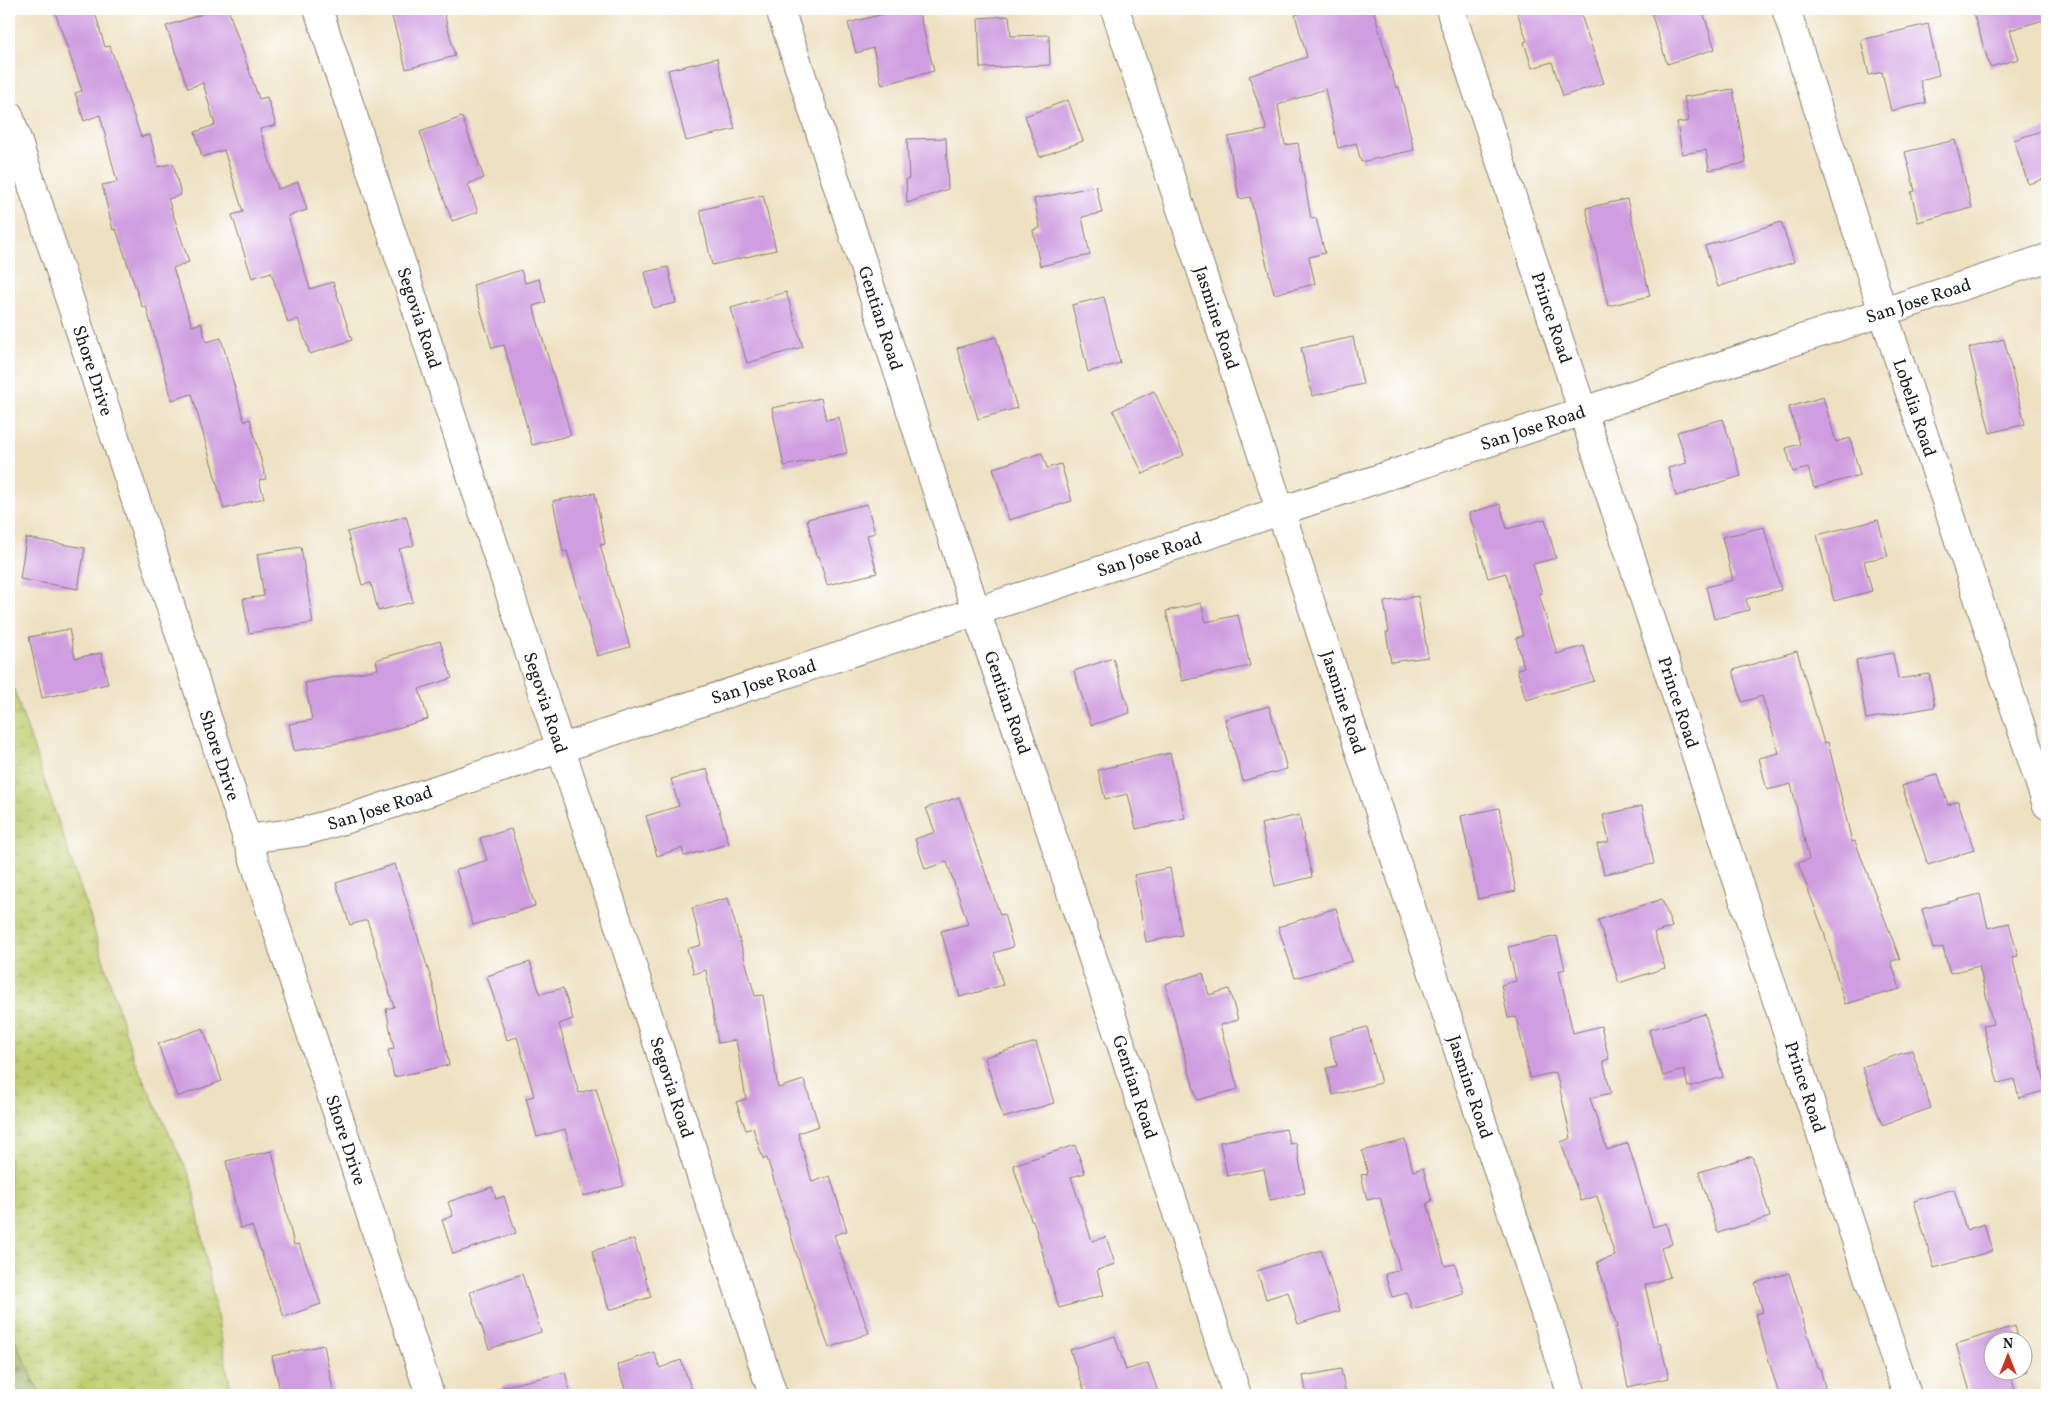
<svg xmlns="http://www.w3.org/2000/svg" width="2056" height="1404" font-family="Vollkorn,serif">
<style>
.forest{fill:url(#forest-firs);stroke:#5a663f}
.wetland{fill:url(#wetland-marsh);stroke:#6e7446}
.building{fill:#cf9de0}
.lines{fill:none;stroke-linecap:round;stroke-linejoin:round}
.minor-casing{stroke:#857e6f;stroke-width:30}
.minor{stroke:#fff;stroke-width:28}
.labels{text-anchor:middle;stroke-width:4;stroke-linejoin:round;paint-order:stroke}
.street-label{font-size:18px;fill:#1c1c1c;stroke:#fff}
</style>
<defs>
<pattern id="forest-firs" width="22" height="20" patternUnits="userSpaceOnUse" patternTransform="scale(1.25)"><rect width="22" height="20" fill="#97b062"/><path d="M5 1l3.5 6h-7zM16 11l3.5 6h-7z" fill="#7a8e50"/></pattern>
<pattern id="wetland-marsh" width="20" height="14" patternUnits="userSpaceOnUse" patternTransform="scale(1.25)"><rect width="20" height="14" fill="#bfcd6f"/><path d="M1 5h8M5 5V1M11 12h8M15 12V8" fill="none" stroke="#a4af60"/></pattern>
</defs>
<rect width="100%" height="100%" fill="#fff"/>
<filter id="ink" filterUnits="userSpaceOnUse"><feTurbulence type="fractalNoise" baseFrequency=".02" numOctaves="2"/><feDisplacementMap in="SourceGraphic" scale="10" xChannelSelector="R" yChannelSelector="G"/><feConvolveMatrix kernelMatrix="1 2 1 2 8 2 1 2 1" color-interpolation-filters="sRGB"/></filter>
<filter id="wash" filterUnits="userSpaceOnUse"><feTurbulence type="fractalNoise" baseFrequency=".0096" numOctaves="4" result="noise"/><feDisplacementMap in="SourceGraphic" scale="20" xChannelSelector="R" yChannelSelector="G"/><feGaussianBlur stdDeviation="1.12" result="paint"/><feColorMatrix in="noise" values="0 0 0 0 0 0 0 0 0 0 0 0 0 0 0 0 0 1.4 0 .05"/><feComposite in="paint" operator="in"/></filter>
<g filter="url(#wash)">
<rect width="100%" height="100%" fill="#eee1c2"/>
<!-- forest -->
<path class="forest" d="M 9,1327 L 41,1395 L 9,1395 Z"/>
<!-- wetland -->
<path class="wetland" d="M 9,675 L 89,913 L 134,1060 L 191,1179 L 232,1395 L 41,1395 L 9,1327 Z"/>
<g id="blocks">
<!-- building -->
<g class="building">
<path d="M 54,9 L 94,9 L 105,47 L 110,46 L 141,137 L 150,135 L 158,167 L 173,163 L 181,195 L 168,199 L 189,262 L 173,268 L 192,326 L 201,323 L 206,342 L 221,338 L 244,421 L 250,419 L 266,479 L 259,480 L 264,498 L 224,509 L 192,394 L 172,400 L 146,306 L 142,307 L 116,229 L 113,230 L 102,185 L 117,182 L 100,115 L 84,121 L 75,93 L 82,91 Z"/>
<path d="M 217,9 L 228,9 L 259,99 L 267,97 L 276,125 L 260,129 L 278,189 L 298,182 L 307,210 L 288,216 L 310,289 L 333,282 L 352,340 L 310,354 L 298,319 L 288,323 L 271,272 L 252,278 L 232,215 L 243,212 L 224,150 L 202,157 L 195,132 L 215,125 L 203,83 L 188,88 L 166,26 Z"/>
<path d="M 390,9 L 443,9 L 455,56 L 406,69 Z"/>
<path d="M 903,9 L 918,9 L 934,71 L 882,85 L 873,48 L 856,53 L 848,23 Z"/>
<path d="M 1316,9 L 1373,9 L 1396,88 L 1399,87 L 1414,150 L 1361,162 L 1356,143 L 1338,148 L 1325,89 L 1278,105 L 1285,145 L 1298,143 L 1311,219 L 1316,218 L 1325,253 L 1309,257 L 1315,284 L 1274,294 L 1250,197 L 1239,199 L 1228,137 L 1267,130 L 1249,76 L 1307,57 L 1295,15 Z"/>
<path d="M 1516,9 L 1579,9 L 1604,83 L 1563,96 L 1552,62 L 1532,68 L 1524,42 L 1527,41 Z"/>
<path d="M 1650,9 L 1702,9 L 1715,49 L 1667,64 Z"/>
<path d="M 1972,9 L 2047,9 L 2047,19 L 2010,30 L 2019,59 L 1990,67 Z"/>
<path d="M 1009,16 L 1011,36 L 1049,35 L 1050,65 L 980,68 L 978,18 Z"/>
<path d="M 1928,24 L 1939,75 L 1920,80 L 1926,103 L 1891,111 L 1882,72 L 1869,75 L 1861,40 Z"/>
<path d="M 717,58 L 735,129 L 686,141 L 668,70 Z"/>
<path d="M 1733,89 L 1746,163 L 1709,170 L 1706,150 L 1682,154 L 1677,123 L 1689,121 L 1684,97 Z"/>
<path d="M 1068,100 L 1083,141 L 1040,157 L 1025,116 Z"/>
<path d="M 462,117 L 484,178 L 468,184 L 478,212 L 452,221 L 420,132 Z"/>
<path d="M 2047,129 L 2047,178 L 2028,184 L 2014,140 Z"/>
<path d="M 946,138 L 948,189 L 907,203 L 906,179 L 909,179 L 907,139 Z"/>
<path d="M 1955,140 L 1972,208 L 1918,222 L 1911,192 L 1915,191 L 1905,152 Z"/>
<path d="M 1096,186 L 1102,213 L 1082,217 L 1090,255 L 1040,266 L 1033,230 L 1040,228 L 1034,199 Z"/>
<path d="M 763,195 L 776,250 L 712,265 L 700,210 Z"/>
<path d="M 1627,199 L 1650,296 L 1608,306 L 1586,208 Z"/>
<path d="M 1781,222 L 1794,262 L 1718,287 L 1705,246 Z"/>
<path d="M 668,267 L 676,303 L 653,308 L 645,272 Z"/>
<path d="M 521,270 L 525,283 L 539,279 L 546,302 L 533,306 L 571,435 L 532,445 L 504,345 L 492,348 L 473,285 Z"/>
<path d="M 786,292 L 803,347 L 747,363 L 731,308 Z"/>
<path d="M 1104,297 L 1120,363 L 1088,372 L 1072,305 Z"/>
<path d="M 996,337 L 1017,408 L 978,419 L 957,348 Z"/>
<path d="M 1353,337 L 1363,384 L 1312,396 L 1301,348 Z"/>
<path d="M 2004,339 L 2025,424 L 1990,433 L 1969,348 Z"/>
<path d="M 1154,391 L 1184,455 L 1143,474 L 1113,410 Z"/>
<path d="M 1823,397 L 1836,442 L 1850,438 L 1860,475 L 1814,488 L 1808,468 L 1793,472 L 1786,448 L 1800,444 L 1789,407 Z"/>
<path d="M 821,398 L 826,420 L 839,417 L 847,453 L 784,466 L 772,408 Z"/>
<path d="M 1723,419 L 1741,476 L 1676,496 L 1668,468 L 1687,463 L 1677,432 Z"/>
<path d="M 1042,453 L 1047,468 L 1061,464 L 1072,501 L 1009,520 L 993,468 Z"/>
<path d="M 595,493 L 605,544 L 600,545 L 630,647 L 597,656 L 567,551 L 563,552 L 553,501 Z"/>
<path d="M 867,504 L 875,533 L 867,535 L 877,573 L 827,585 L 819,556 L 816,556 L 807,519 Z"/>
<path d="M 1500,504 L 1507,529 L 1545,519 L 1556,558 L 1533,564 L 1542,593 L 1539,594 L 1557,654 L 1584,646 L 1594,681 L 1526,700 L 1517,669 L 1524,667 L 1516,638 L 1523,636 L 1506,573 L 1488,578 L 1469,513 Z"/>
<path d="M 406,516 L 414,545 L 399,549 L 413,602 L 378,611 L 371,583 L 362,585 L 347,532 Z"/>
<path d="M 1878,520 L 1888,556 L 1864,561 L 1872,591 L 1834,601 L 1817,535 Z"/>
<path d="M 1764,527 L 1781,590 L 1746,599 L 1749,610 L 1714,619 L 1706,587 L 1733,580 L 1722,537 Z"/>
<path d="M 26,538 L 85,548 L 78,589 L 20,579 Z"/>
<path d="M 301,547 L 313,623 L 249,633 L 243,599 L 264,596 L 257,554 Z"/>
<path d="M 1418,596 L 1428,657 L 1391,662 L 1386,632 L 1389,632 L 1384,602 Z"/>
<path d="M 1201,603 L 1206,622 L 1238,615 L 1250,666 L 1182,681 L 1166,611 Z"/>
<path d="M 69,629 L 75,658 L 101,653 L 108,684 L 42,698 L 29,637 Z"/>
<path d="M 440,641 L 452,678 L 419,689 L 428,719 L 360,739 L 294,751 L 289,724 L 312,720 L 305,683 L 378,669 L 376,660 Z"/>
<path d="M 1797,651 L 1824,743 L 1828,742 L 1852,842 L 1855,841 L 1900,959 L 1891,961 L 1900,989 L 1845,1004 L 1824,932 L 1798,863 L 1809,859 L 1791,784 L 1767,790 L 1759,758 L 1779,753 L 1762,696 L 1742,702 L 1733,670 Z"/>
<path d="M 1893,653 L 1898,679 L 1929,674 L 1935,707 L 1866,719 L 1856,660 Z"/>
<path d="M 1113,658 L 1130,713 L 1091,725 L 1074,671 Z"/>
<path d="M 1269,706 L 1287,769 L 1243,781 L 1225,719 Z"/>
<path d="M 1170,753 L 1185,818 L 1136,829 L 1128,794 L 1105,799 L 1098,770 Z"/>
<path d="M 707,769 L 729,844 L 684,856 L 682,848 L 657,856 L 646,816 L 679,806 L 671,779 Z"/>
<path d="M 1938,774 L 1948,805 L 1958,801 L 1974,850 L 1928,865 L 1902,786 Z"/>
<path d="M 959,797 L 1000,915 L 1004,914 L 1013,947 L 994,953 L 1003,985 L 960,997 L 941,931 L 968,924 L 947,862 L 925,869 L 915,839 L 935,832 L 926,808 Z"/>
<path d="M 1642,806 L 1654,864 L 1604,874 L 1597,844 L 1609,842 L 1603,815 Z"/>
<path d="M 1499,808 L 1516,891 L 1478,899 L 1461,816 Z"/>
<path d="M 1299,815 L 1312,877 L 1275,886 L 1261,824 Z"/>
<path d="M 511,829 L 535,906 L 473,925 L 456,870 L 487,860 L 480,838 Z"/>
<path d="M 395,864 L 433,985 L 449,1065 L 394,1077 L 388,1050 L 394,1049 L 386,1009 L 394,1007 L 367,920 L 350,925 L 336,883 Z"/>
<path d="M 1170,868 L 1182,935 L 1146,942 L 1134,875 Z"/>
<path d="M 1980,894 L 1988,928 L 2009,923 L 2018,956 L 2012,957 L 2047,1090 L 2019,1098 L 2014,1079 L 1998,1083 L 1983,1026 L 1993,1024 L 1979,966 L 1950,973 L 1943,947 L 1933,949 L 1922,909 Z"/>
<path d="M 728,898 L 755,996 L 763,995 L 778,1088 L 804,1080 L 819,1126 L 798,1133 L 812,1182 L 830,1176 L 847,1231 L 834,1235 L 869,1333 L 829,1348 L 806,1284 L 767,1158 L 763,1159 L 753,1128 L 746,1130 L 736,1102 L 746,1099 L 736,1040 L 718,1043 L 706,970 L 694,974 L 687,949 L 701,945 L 692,908 Z"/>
<path d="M 1662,899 L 1672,927 L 1654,933 L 1665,968 L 1619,983 L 1598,920 Z"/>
<path d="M 1336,908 L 1352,961 L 1295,978 L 1278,927 Z"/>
<path d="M 1557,936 L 1565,969 L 1559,971 L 1573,1033 L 1601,1026 L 1609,1059 L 1603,1061 L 1611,1093 L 1590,1098 L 1607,1150 L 1628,1143 L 1653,1227 L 1666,1223 L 1672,1244 L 1661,1248 L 1670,1277 L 1645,1285 L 1658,1343 L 1660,1342 L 1669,1378 L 1628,1387 L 1615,1328 L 1617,1327 L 1597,1262 L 1615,1256 L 1597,1196 L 1581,1201 L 1561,1142 L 1571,1138 L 1556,1072 L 1530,1078 L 1516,1017 L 1508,1018 L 1501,985 L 1516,981 L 1508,947 Z"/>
<path d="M 530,962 L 540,994 L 563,988 L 573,1019 L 559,1024 L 579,1093 L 596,1088 L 624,1186 L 583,1196 L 565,1129 L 537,1137 L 526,1098 L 534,1096 L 517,1037 L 507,1040 L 487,976 Z"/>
<path d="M 1203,973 L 1209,995 L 1229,989 L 1238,1020 L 1220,1025 L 1238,1089 L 1197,1100 L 1165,984 Z"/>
<path d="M 1705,1014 L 1723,1077 L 1688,1087 L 1684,1070 L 1663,1076 L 1649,1030 Z"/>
<path d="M 1367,1027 L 1381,1083 L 1333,1095 L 1326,1068 L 1337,1066 L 1329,1037 Z"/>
<path d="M 203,1028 L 222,1081 L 177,1097 L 158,1044 Z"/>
<path d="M 1036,1042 L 1054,1103 L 1003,1118 L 985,1057 Z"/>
<path d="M 1912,1050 L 1931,1108 L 1882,1125 L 1862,1067 Z"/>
<path d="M 1286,1129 L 1290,1144 L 1296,1143 L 1305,1193 L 1270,1200 L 1264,1169 L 1227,1176 L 1220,1142 Z"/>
<path d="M 1405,1140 L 1413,1171 L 1423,1168 L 1432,1201 L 1427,1203 L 1445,1266 L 1455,1264 L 1464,1294 L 1412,1309 L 1407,1293 L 1392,1297 L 1385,1274 L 1400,1270 L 1380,1197 L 1367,1200 L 1361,1175 L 1368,1174 L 1362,1151 Z"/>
<path d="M 1075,1145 L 1085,1173 L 1071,1177 L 1092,1241 L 1106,1237 L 1115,1264 L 1097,1270 L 1104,1295 L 1059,1308 L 1033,1220 L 1031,1220 L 1013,1165 Z"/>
<path d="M 272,1151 L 294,1245 L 299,1244 L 321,1304 L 284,1317 L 252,1226 L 240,1228 L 226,1161 Z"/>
<path d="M 1752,1156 L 1770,1217 L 1718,1233 L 1699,1172 Z"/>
<path d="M 492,1187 L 496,1199 L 504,1196 L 516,1233 L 453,1254 L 442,1220 L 453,1216 L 448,1202 Z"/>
<path d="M 1954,1189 L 1966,1230 L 1984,1224 L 1992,1251 L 1934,1268 L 1914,1201 Z"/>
<path d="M 634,1239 L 651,1297 L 609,1310 L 592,1251 Z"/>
<path d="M 1321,1250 L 1340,1311 L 1298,1324 L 1288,1292 L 1266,1299 L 1257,1271 Z"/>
<path d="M 1789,1273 L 1818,1368 L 1820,1368 L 1827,1395 L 1779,1395 L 1755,1314 L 1763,1312 L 1755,1283 Z"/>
<path d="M 522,1274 L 541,1332 L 489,1349 L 470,1292 Z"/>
<path d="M 2015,1326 L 2019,1342 L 1994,1342 L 1994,1372 L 2024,1372 L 2024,1356 L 2028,1371 L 2011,1377 L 2017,1395 L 1971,1395 L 1956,1344 Z"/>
<path d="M 1115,1336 L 1126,1370 L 1148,1363 L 1159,1395 L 1086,1395 L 1070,1350 Z"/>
<path d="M 324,1345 L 334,1395 L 281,1395 L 272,1356 Z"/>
<path d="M 654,1352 L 660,1368 L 681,1360 L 692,1391 L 679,1395 L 627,1395 L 617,1365 Z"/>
<path d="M 1341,1369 L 1346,1395 L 1307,1395 L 1303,1376 Z"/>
<path d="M 565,1372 L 571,1395 L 503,1395 L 502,1387 Z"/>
</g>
</g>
</g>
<g filter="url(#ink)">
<use href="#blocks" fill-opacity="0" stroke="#857e6f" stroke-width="1"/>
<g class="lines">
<defs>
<g id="minor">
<path id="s1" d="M 318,9 L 773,1395"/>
<path id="s2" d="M 780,9 L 976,611 L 1021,741 L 1237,1395"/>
<path id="s3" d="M 1115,9 L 1572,1395"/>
<path id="s4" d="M 1450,9 L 1907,1395"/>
<path id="s5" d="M 1786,9 L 1883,312 L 2047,805"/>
<path id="s6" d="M 9,115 L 430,1395"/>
<path id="s7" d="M 246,839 L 302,832 L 353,817 L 2047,258"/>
</g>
</defs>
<!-- minor casing -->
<use href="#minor" class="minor-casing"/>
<!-- minor -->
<use href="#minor" class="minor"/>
</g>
</g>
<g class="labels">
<!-- street labels -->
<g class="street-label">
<text dy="6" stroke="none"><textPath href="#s7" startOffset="1758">San Jose Road</textPath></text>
<text dy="6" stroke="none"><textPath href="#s1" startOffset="325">Segovia Road</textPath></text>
<text dy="6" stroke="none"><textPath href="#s2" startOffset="325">Gentian Road</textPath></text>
<text dy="6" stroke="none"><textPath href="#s3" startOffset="325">Jasmine Road</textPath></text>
<text dy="6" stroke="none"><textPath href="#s4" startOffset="325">Prince Road</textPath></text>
<text dy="6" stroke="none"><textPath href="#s6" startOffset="269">Shore Drive</textPath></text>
<text dy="6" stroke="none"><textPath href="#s5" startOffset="419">Lobelia Road</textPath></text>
<text dy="6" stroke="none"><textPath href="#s7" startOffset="1352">San Jose Road</textPath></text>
<text dy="6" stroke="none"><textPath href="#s7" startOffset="948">San Jose Road</textPath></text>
<text dy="6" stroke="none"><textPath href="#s7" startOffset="542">San Jose Road</textPath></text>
<text dy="6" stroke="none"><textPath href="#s1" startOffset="730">Segovia Road</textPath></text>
<text dy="6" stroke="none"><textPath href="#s2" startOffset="730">Gentian Road</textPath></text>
<text dy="6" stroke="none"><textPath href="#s3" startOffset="730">Jasmine Road</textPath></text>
<text dy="6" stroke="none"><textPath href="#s4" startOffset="730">Prince Road</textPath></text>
<text dy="6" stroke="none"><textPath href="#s6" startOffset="674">Shore Drive</textPath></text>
<text dy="6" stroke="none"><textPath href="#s7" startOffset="138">San Jose Road</textPath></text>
<text dy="6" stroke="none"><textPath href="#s2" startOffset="1135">Gentian Road</textPath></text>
<text dy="6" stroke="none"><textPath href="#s1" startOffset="1135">Segovia Road</textPath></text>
<text dy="6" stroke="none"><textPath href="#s3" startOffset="1135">Jasmine Road</textPath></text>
<text dy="6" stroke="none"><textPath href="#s4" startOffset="1135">Prince Road</textPath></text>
<text dy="6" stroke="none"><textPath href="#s6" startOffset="1079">Shore Drive</textPath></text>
</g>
</g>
<!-- margin -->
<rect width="2056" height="1404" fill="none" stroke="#fff" stroke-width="30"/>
<!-- north arrow -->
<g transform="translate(2008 1356)"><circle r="24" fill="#ffffff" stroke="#a4a4a4"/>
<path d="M0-4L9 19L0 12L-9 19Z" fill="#c8321e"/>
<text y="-8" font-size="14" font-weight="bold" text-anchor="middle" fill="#1c1c1c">N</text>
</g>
</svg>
